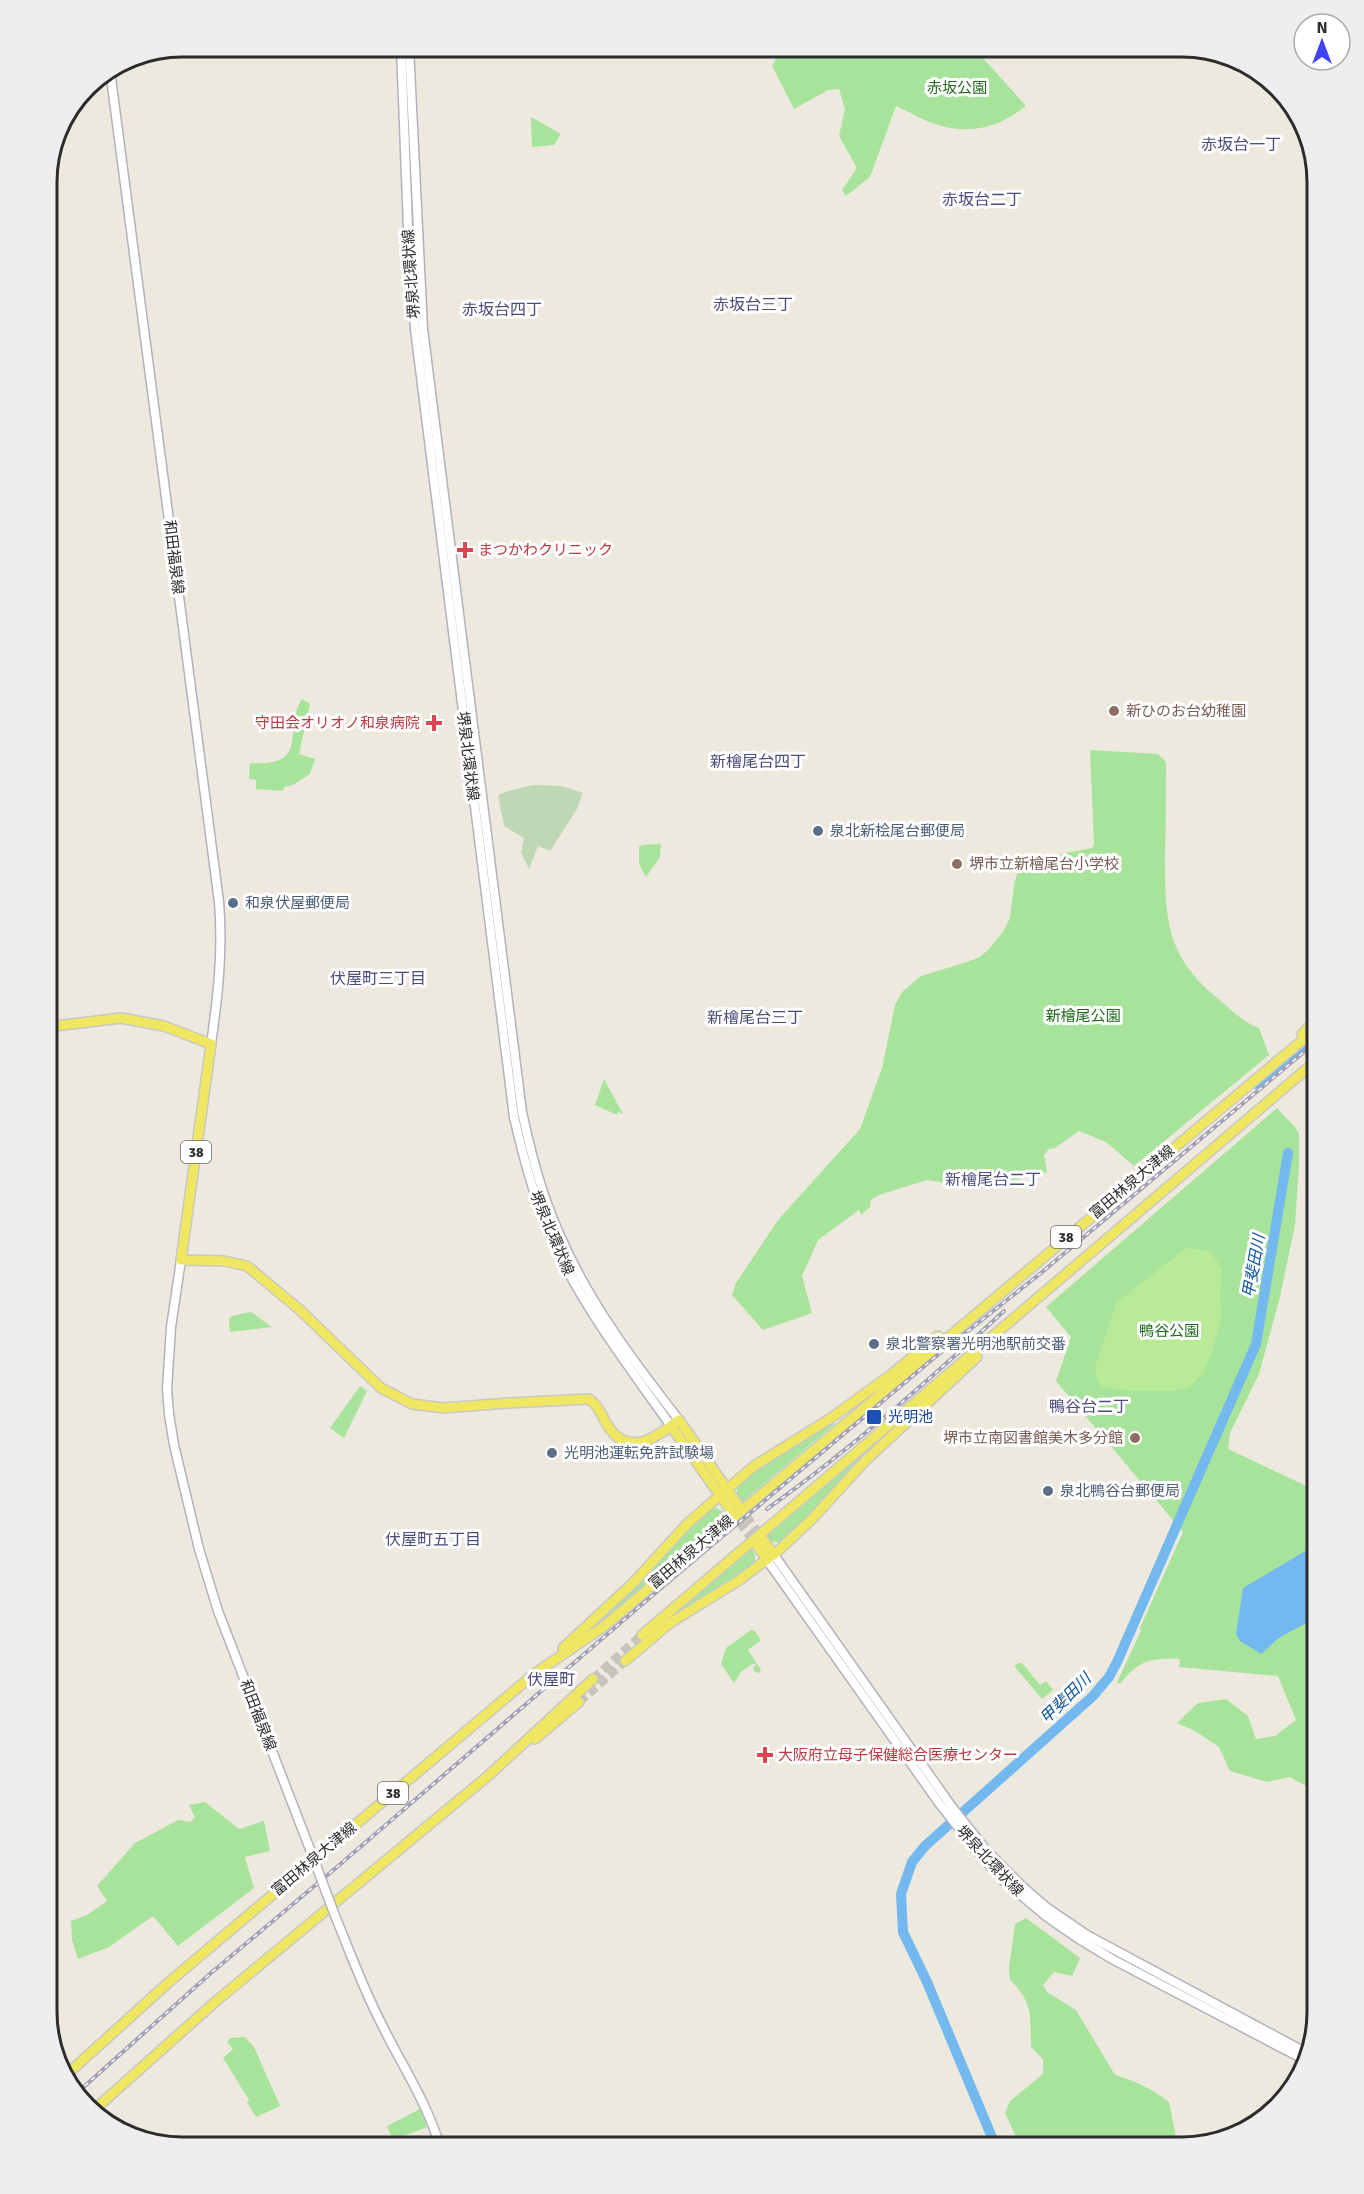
<svg xmlns="http://www.w3.org/2000/svg" width="1364" height="2194" font-family="Signika,'Noto Sans JP',sans-serif">
<style>
.green{fill:#a8e39b}
.cemetery{fill:#c0d7b5}
.pitch{fill:#b9ea97}
.water{fill:#73b8ee}
.lines{fill:none;stroke-linecap:round;stroke-linejoin:round}
.stream{stroke:#73b8ee;stroke-width:1.5}
.river{stroke:#73b8ee;stroke-width:10}
.primary-tunnel{stroke:#c6c3ba;stroke-width:9;stroke-dasharray:9 4.5;stroke-linecap:butt}
.secondary-casing{stroke:#b2b2bf;stroke-width:11}
.primary-casing{stroke:#c8c8c8;stroke-width:12}
.secondary{stroke:#fff;stroke-width:8}
.primary{stroke:#efe661;stroke-width:9}
.rail-casing{stroke:#a1a1b6;stroke-width:4}
.rail{stroke:#fff;stroke-width:1.5;stroke-dasharray:4.5;stroke-linecap:butt}
.secondary-bridge-casing{stroke:#b2b2bf;stroke-width:11;stroke-linecap:butt}
.secondary-bridge{stroke:#fff;stroke-width:8}
.health-dot{fill:#e0444e;stroke:#fff;stroke-width:2}
.education-dot{fill:#8d6e63;stroke:#fff;stroke-width:2}
.service-dot{fill:#5c6f8a;stroke:#fff;stroke-width:2}
.transit-dot{fill:#1a4fb4;stroke:#fff;stroke-width:2}
.labels{text-anchor:middle;stroke-width:6;stroke-linejoin:round;paint-order:stroke}
.shield{fill:#fff;stroke:#6b6b6b;stroke-width:1.5}
.shield-label{font-size:14px;font-weight:bold;fill:#2c2c2c}
.park-label{font-size:15px;fill:#1e691b;stroke:#fff}
.street-label{font-size:15px;fill:#2c2c2c;stroke:#fff}
.health-label{font-size:15px;fill:#be3a42;stroke:#fff;text-anchor:start}
.education-label{font-size:15px;fill:#785e54;stroke:#fff;text-anchor:start}
.service-label{font-size:15px;fill:#4e5e75;stroke:#fff;text-anchor:start}
.transit-label{font-size:15px;fill:#164399;stroke:#fff;text-anchor:start}
.neighbourhood-label{font-size:16px;fill:#4c4c7c;stroke:#fff}
.water-label{font-size:16px;font-style:italic;fill:#0f549c;stroke:#fff}
.rim{fill:none;stroke:#2c2c2c;stroke-width:3}
</style>
<rect width="100%" height="100%" fill="#ede9de"/>
<!-- green -->
<g class="green">
<path d="M 782,47 L 973,47 L 1026,106 C 999,127 973,135 938,125 C 924,121 910,112 896,106 L 870,177 L 846,196 L 842,190 L 857,168 L 839,136 L 845,109 L 839,89 L 828,90 L 794,109 L 772,66 Z"/>
<path d="M 531,117 L 561,134 L 554,145 L 532,147 Z"/>
<path d="M 302,699 L 310,704 L 299,754 L 315,759 L 310,774 L 293,785 L 284,787 L 283,791 L 256,789 L 256,780 L 249,779 L 250,763 C 312,767 282,730 302,699 Z"/>
<path d="M 1090,750 L 1158,754 L 1166,762 C 1166,793 1166,824 1165,854 C 1165,922 1166,957 1222,1002 C 1234,1012 1244,1023 1259,1028 L 1269,1055 L 1134,1166 L 1106,1142 L 1079,1131 L 1055,1148 L 1049,1149 L 1044,1155 L 1047,1172 L 982,1188 L 927,1180 L 879,1195 L 871,1200 L 870,1207 L 861,1215 L 859,1210 L 818,1240 L 802,1276 L 812,1313 L 763,1330 L 732,1295 L 736,1283 L 778,1220 L 860,1129 L 882,1068 L 895,1005 L 902,992 L 921,976 L 967,962 L 980,957 L 989,949 L 1003,932 L 1010,918 L 1014,885 L 1017,874 L 1023,865 L 1035,859 L 1092,848 L 1094,845 Z"/>
<path d="M 661,844 L 660,857 L 646,877 L 639,864 L 639,847 L 642,845 Z"/>
<path d="M 604,1079 L 623,1114 L 618,1112 L 617,1115 L 595,1105 Z"/>
<path d="M 1277,1108 L 1295,1127 L 1299,1134 L 1299,1164 L 1295,1225 L 1280,1297 L 1259,1374 L 1230,1433 L 1228,1449 L 1317,1491 L 1317,1792 L 1290,1777 L 1267,1782 L 1230,1771 L 1219,1747 L 1195,1731 L 1177,1723 L 1198,1703 L 1226,1699 L 1248,1716 L 1256,1739 L 1275,1736 L 1296,1720 L 1278,1676 L 1179,1667 L 1180,1659 C 1148,1658 1140,1660 1120,1684 L 1117,1682 L 1141,1631 L 1140,1628 L 1183,1532 L 1056,1381 L 1071,1337 L 1046,1307 Z"/>
<path d="M 251,1312 L 272,1327 L 230,1332 L 229,1319 L 232,1316 Z"/>
<path d="M 360,1386 L 367,1391 L 344,1438 L 330,1428 Z"/>
<path d="M 833,1421 L 835,1424 L 742,1502 L 737,1495 L 737,1485 L 757,1469 Z"/>
<path d="M 860,1455 L 862,1458 L 818,1506 L 781,1543 L 770,1541 L 766,1535 Z"/>
<path d="M 713,1506 L 727,1514 L 589,1633 L 585,1630 C 605,1615 624,1599 641,1580 C 664,1555 685,1528 713,1506 Z"/>
<path d="M 751,1548 L 755,1554 L 755,1565 L 720,1588 L 678,1611 Z"/>
<path d="M 751,1630 L 755,1631 L 761,1640 L 748,1650 L 761,1670 L 759,1673 L 755,1672 L 753,1668 L 756,1665 L 754,1663 L 742,1671 L 734,1683 L 721,1664 L 726,1648 Z"/>
<path d="M 1019,1663 L 1022,1663 L 1040,1685 L 1046,1681 L 1053,1690 L 1042,1699 L 1014,1666 Z"/>
<path d="M 205,1802 L 239,1829 L 264,1821 L 270,1851 L 245,1857 L 254,1888 L 178,1946 L 153,1916 L 109,1947 L 78,1959 L 72,1940 L 71,1921 L 87,1915 L 107,1901 L 97,1886 L 135,1843 L 178,1820 L 190,1822 L 195,1817 L 189,1805 Z"/>
<path d="M 1026,1918 L 1080,1958 L 1072,1976 L 1054,1972 L 1043,1985 L 1047,1992 L 1076,2010 L 1115,2075 C 1136,2081 1152,2089 1169,2102 L 1178,2147 L 1021,2147 L 1005,2113 L 1010,2101 L 1043,2074 L 1043,2059 L 1031,2047 C 1030,2017 1034,2003 1010,1980 L 1009,1968 L 1015,1924 Z"/>
<path d="M 245,2037 L 254,2047 L 280,2106 L 256,2117 L 247,2102 L 249,2100 L 223,2058 L 233,2049 L 227,2042 L 231,2038 Z"/>
<path d="M 420,2109 L 427,2127 L 393,2140 L 387,2126 Z"/>
</g>
<!-- cemetery -->
<path class="cemetery" d="M 533,785 L 561,786 L 583,793 L 577,809 L 550,851 L 538,846 L 529,869 L 521,853 L 524,838 L 504,826 L 498,795 L 508,791 Z"/>
<!-- pitch -->
<path class="pitch" d="M 1186,1248 L 1210,1251 L 1222,1269 L 1220,1296 L 1221,1318 L 1213,1350 L 1203,1373 L 1190,1387 L 1171,1391 L 1119,1390 L 1102,1386 L 1096,1377 L 1095,1367 L 1116,1303 Z"/>
<!-- water -->
<path class="water" d="M 1317,1544 L 1317,1628 L 1306,1623 L 1279,1638 L 1261,1654 L 1240,1641 L 1236,1634 L 1243,1588 Z"/>
<g class="lines">
<!-- stream -->
<path class="stream" d="M 252,2146 L 253,2147"/>
<!-- river -->
<g class="river">
<path d="M 1258,1085 L 1317,1035"/>
<path d="M 996,2147 L 927,1982 L 903,1932 L 901,1894 L 912,1862 L 925,1846 L 1093,1696 L 1109,1677 L 1117,1662 L 1256,1344 L 1288,1153"/>
</g>
<!-- primary-tunnel -->
<g class="primary-tunnel">
<path d="M 738,1505 L 762,1538"/>
<path d="M 731,1511 L 756,1544"/>
<path d="M 593,1679 L 642,1635"/>
<path d="M 579,1702 L 625,1661"/>
</g>
<defs>
<g id="secondary">
<path d="M 401,47 L 408,228 L 415,329 L 514,1117 C 523,1156 533,1195 549,1232 C 579,1302 627,1364 671,1426"/>
<path d="M 409,47 L 423,329 L 522,1112 C 531,1153 541,1193 558,1231 C 587,1300 633,1361 679,1420"/>
<path d="M 110,70 L 219,902 C 223,950 218,996 211,1044"/>
<path d="M 181,1260 L 171,1327 L 167,1389 L 169,1414 L 174,1445 L 199,1549 L 218,1611 L 311,1852"/>
<path d="M 774,1555 L 952,1807 L 986,1850 L 1023,1887 L 1046,1907 L 1087,1935 L 1307,2053"/>
<path d="M 767,1560 L 939,1803 L 976,1850 L 1004,1881 L 1047,1917 L 1076,1937 L 1112,1959 L 1305,2060"/>
<path d="M 334,1913 C 349,1950 363,1988 381,2023 C 401,2064 428,2104 440,2147"/>
</g>
<g id="primary">
<path d="M 47,1027 L 121,1018 L 164,1026 L 211,1044 L 181,1260 L 224,1261 L 247,1266 L 300,1310 L 381,1388 L 412,1404 L 444,1408 L 508,1403 L 589,1399 C 601,1407 602,1419 610,1429 C 631,1458 659,1435 679,1420 L 738,1505"/>
<path d="M 1302,1034 L 1317,1019"/>
<path d="M 671,1426 L 731,1511"/>
<path d="M 762,1538 L 774,1555"/>
<path d="M 756,1544 L 767,1560"/>
<path d="M 642,1635 L 1317,1060"/>
<path d="M 563,1648 L 633,1583 L 688,1523 L 754,1466 L 831,1418 L 892,1374 L 938,1336"/>
<path d="M 625,1661 L 670,1623 L 738,1581 L 778,1551 L 812,1519 L 866,1460 L 977,1357"/>
<path d="M 535,1739 L 579,1702"/>
<path d="M 64,2077 L 169,1982 L 534,1674 L 603,1627 L 1317,1028"/>
<path d="M 94,2110 L 215,2002 L 488,1776 L 593,1679"/>
</g>
</defs>
<!-- secondary casing -->
<use href="#secondary" class="secondary-casing"/>
<!-- primary casing -->
<use href="#primary" class="primary-casing"/>
<!-- secondary -->
<use href="#secondary" class="secondary"/>
<!-- primary -->
<use href="#primary" class="primary"/>
<defs>
<g id="rail">
<path d="M 767,1509 C 851,1449 928,1381 1004,1311"/>
<path d="M 78,2092 L 211,1973 L 337,1867 L 654,1594 L 934,1358 L 1041,1273 L 1317,1041"/>
</g>
</defs>
<!-- rail casing -->
<use href="#rail" class="rail-casing"/>
<!-- rail -->
<use href="#rail" class="rail"/>
<defs>
<path id="secondary-bridge" d="M 311,1852 L 334,1913"/>
</defs>
<!-- secondary-bridge casing -->
<use href="#secondary-bridge" class="secondary-bridge-casing"/>
<!-- secondary-bridge -->
<use href="#secondary-bridge" class="secondary-bridge"/>
</g>
<!-- markers -->
<g class="health-dot">
<path d="M462 541h6v6h6v6h-6v6h-6v-6h-6v-6h6z"/>
<path d="M431 714h6v6h6v6h-6v6h-6v-6h-6v-6h6z"/>
<path d="M762 1746h6v6h6v6h-6v6h-6v-6h-6v-6h6z"/>
</g>
<g class="education-dot">
<circle cx="1114" cy="711" r="6"/>
<circle cx="957" cy="864" r="6"/>
<circle cx="1135" cy="1438" r="6"/>
</g>
<g class="service-dot">
<circle cx="818" cy="831" r="6"/>
<circle cx="233" cy="903" r="6"/>
<circle cx="874" cy="1344" r="6"/>
<circle cx="552" cy="1453" r="6"/>
<circle cx="1048" cy="1491" r="6"/>
</g>
<rect class="transit-dot" x="866" y="1409" width="16" height="16" rx="3"/>
<g class="labels">
<!-- shield labels -->
<g class="shield">
<rect x="181" y="1141" width="30" height="22" rx="4.5"/>
<rect x="1051" y="1226" width="30" height="22" rx="4.5"/>
<rect x="378" y="1782" width="30" height="22" rx="4.5"/>
</g>
<g class="shield-label">
<text x="196" y="1157">38</text>
<text x="1066" y="1242">38</text>
<text x="393" y="1798">38</text>
</g>
<!-- park labels -->
<g class="park-label">
<text x="957" y="93">赤坂公園</text>
<text x="1083" y="1021">新檜尾公園</text>
<text x="1169" y="1336">鴨谷公園</text>
</g>
<!-- street labels -->
<g class="street-label">
<text transform="translate(411 274) rotate(-94)" y="5">堺泉北環状線</text>
<text transform="translate(174 557) rotate(83)" y="5">和田福泉線</text>
<text transform="translate(468 756) rotate(83)" y="5">堺泉北環状線</text>
<text transform="translate(1132 1182) rotate(-40)" y="5">富田林泉大津線</text>
<text transform="translate(552 1233) rotate(67)" y="5">堺泉北環状線</text>
<text transform="translate(691 1552) rotate(-40)" y="5">富田林泉大津線</text>
<text transform="translate(258 1715) rotate(69)" y="5">和田福泉線</text>
<text transform="translate(314 1859) rotate(-40)" y="5">富田林泉大津線</text>
<text transform="translate(990 1861) rotate(47)" y="5">堺泉北環状線</text>
</g>
<!-- health labels -->
<g class="health-label">
<text x="478" y="555">まつかわクリニック</text>
<text x="420" y="728" text-anchor="end">守田会オリオノ和泉病院</text>
<text x="778" y="1760">大阪府立母子保健総合医療センター</text>
</g>
<!-- education labels -->
<g class="education-label">
<text x="1126" y="716">新ひのお台幼稚園</text>
<text x="969" y="869">堺市立新檜尾台小学校</text>
<text x="1123" y="1443" text-anchor="end">堺市立南図書館美木多分館</text>
</g>
<!-- service labels -->
<g class="service-label">
<text x="830" y="836">泉北新桧尾台郵便局</text>
<text x="245" y="908">和泉伏屋郵便局</text>
<text x="886" y="1349">泉北警察署光明池駅前交番</text>
<text x="564" y="1458">光明池運転免許試験場</text>
<text x="1060" y="1496">泉北鴨谷台郵便局</text>
</g>
<!-- transit labels -->
<g class="transit-label">
<text x="888" y="1422">光明池</text>
</g>
<!-- neighbourhood labels -->
<g class="neighbourhood-label">
<text x="1241" y="150">赤坂台一丁</text>
<text x="982" y="205">赤坂台二丁</text>
<text x="753" y="310">赤坂台三丁</text>
<text x="502" y="315">赤坂台四丁</text>
<text x="758" y="767">新檜尾台四丁</text>
<text x="378" y="984">伏屋町三丁目</text>
<text x="755" y="1023">新檜尾台三丁</text>
<text x="993" y="1185">新檜尾台二丁</text>
<text x="1089" y="1412">鴨谷台二丁</text>
<text x="433" y="1545">伏屋町五丁目</text>
<text x="551" y="1685">伏屋町</text>
</g>
<!-- water labels -->
<g class="water-label">
<text transform="translate(1253 1266) rotate(-80)" y="6">甲斐田川</text>
<text transform="translate(1065 1698) rotate(-45)" y="6">甲斐田川</text>
</g>
</g>
<!-- crop -->
<path d="M0 0H1364V2194H0ZM182 57H1182A125 125 0 0 1 1307 182V2012A125 125 0 0 1 1182 2137H182A125 125 0 0 1 57 2012V182A125 125 0 0 1 182 57Z" fill="#eee" fill-rule="evenodd"/>
<path class="rim" d="M182 57H1182A125 125 0 0 1 1307 182V2012A125 125 0 0 1 1182 2137H182A125 125 0 0 1 57 2012V182A125 125 0 0 1 182 57Z"/>
<!-- north arrow -->
<g transform="translate(1322 42)"><circle r="28" fill="#ffffff" stroke="#ababab" stroke-width="1.5"/>
<path d="M0-4.5L10 22L0 15L-10 22Z" fill="#4043f8"/>
<text y="-9" font-size="16" font-weight="bold" text-anchor="middle" fill="#2c2c2c">N</text>
</g>
</svg>
